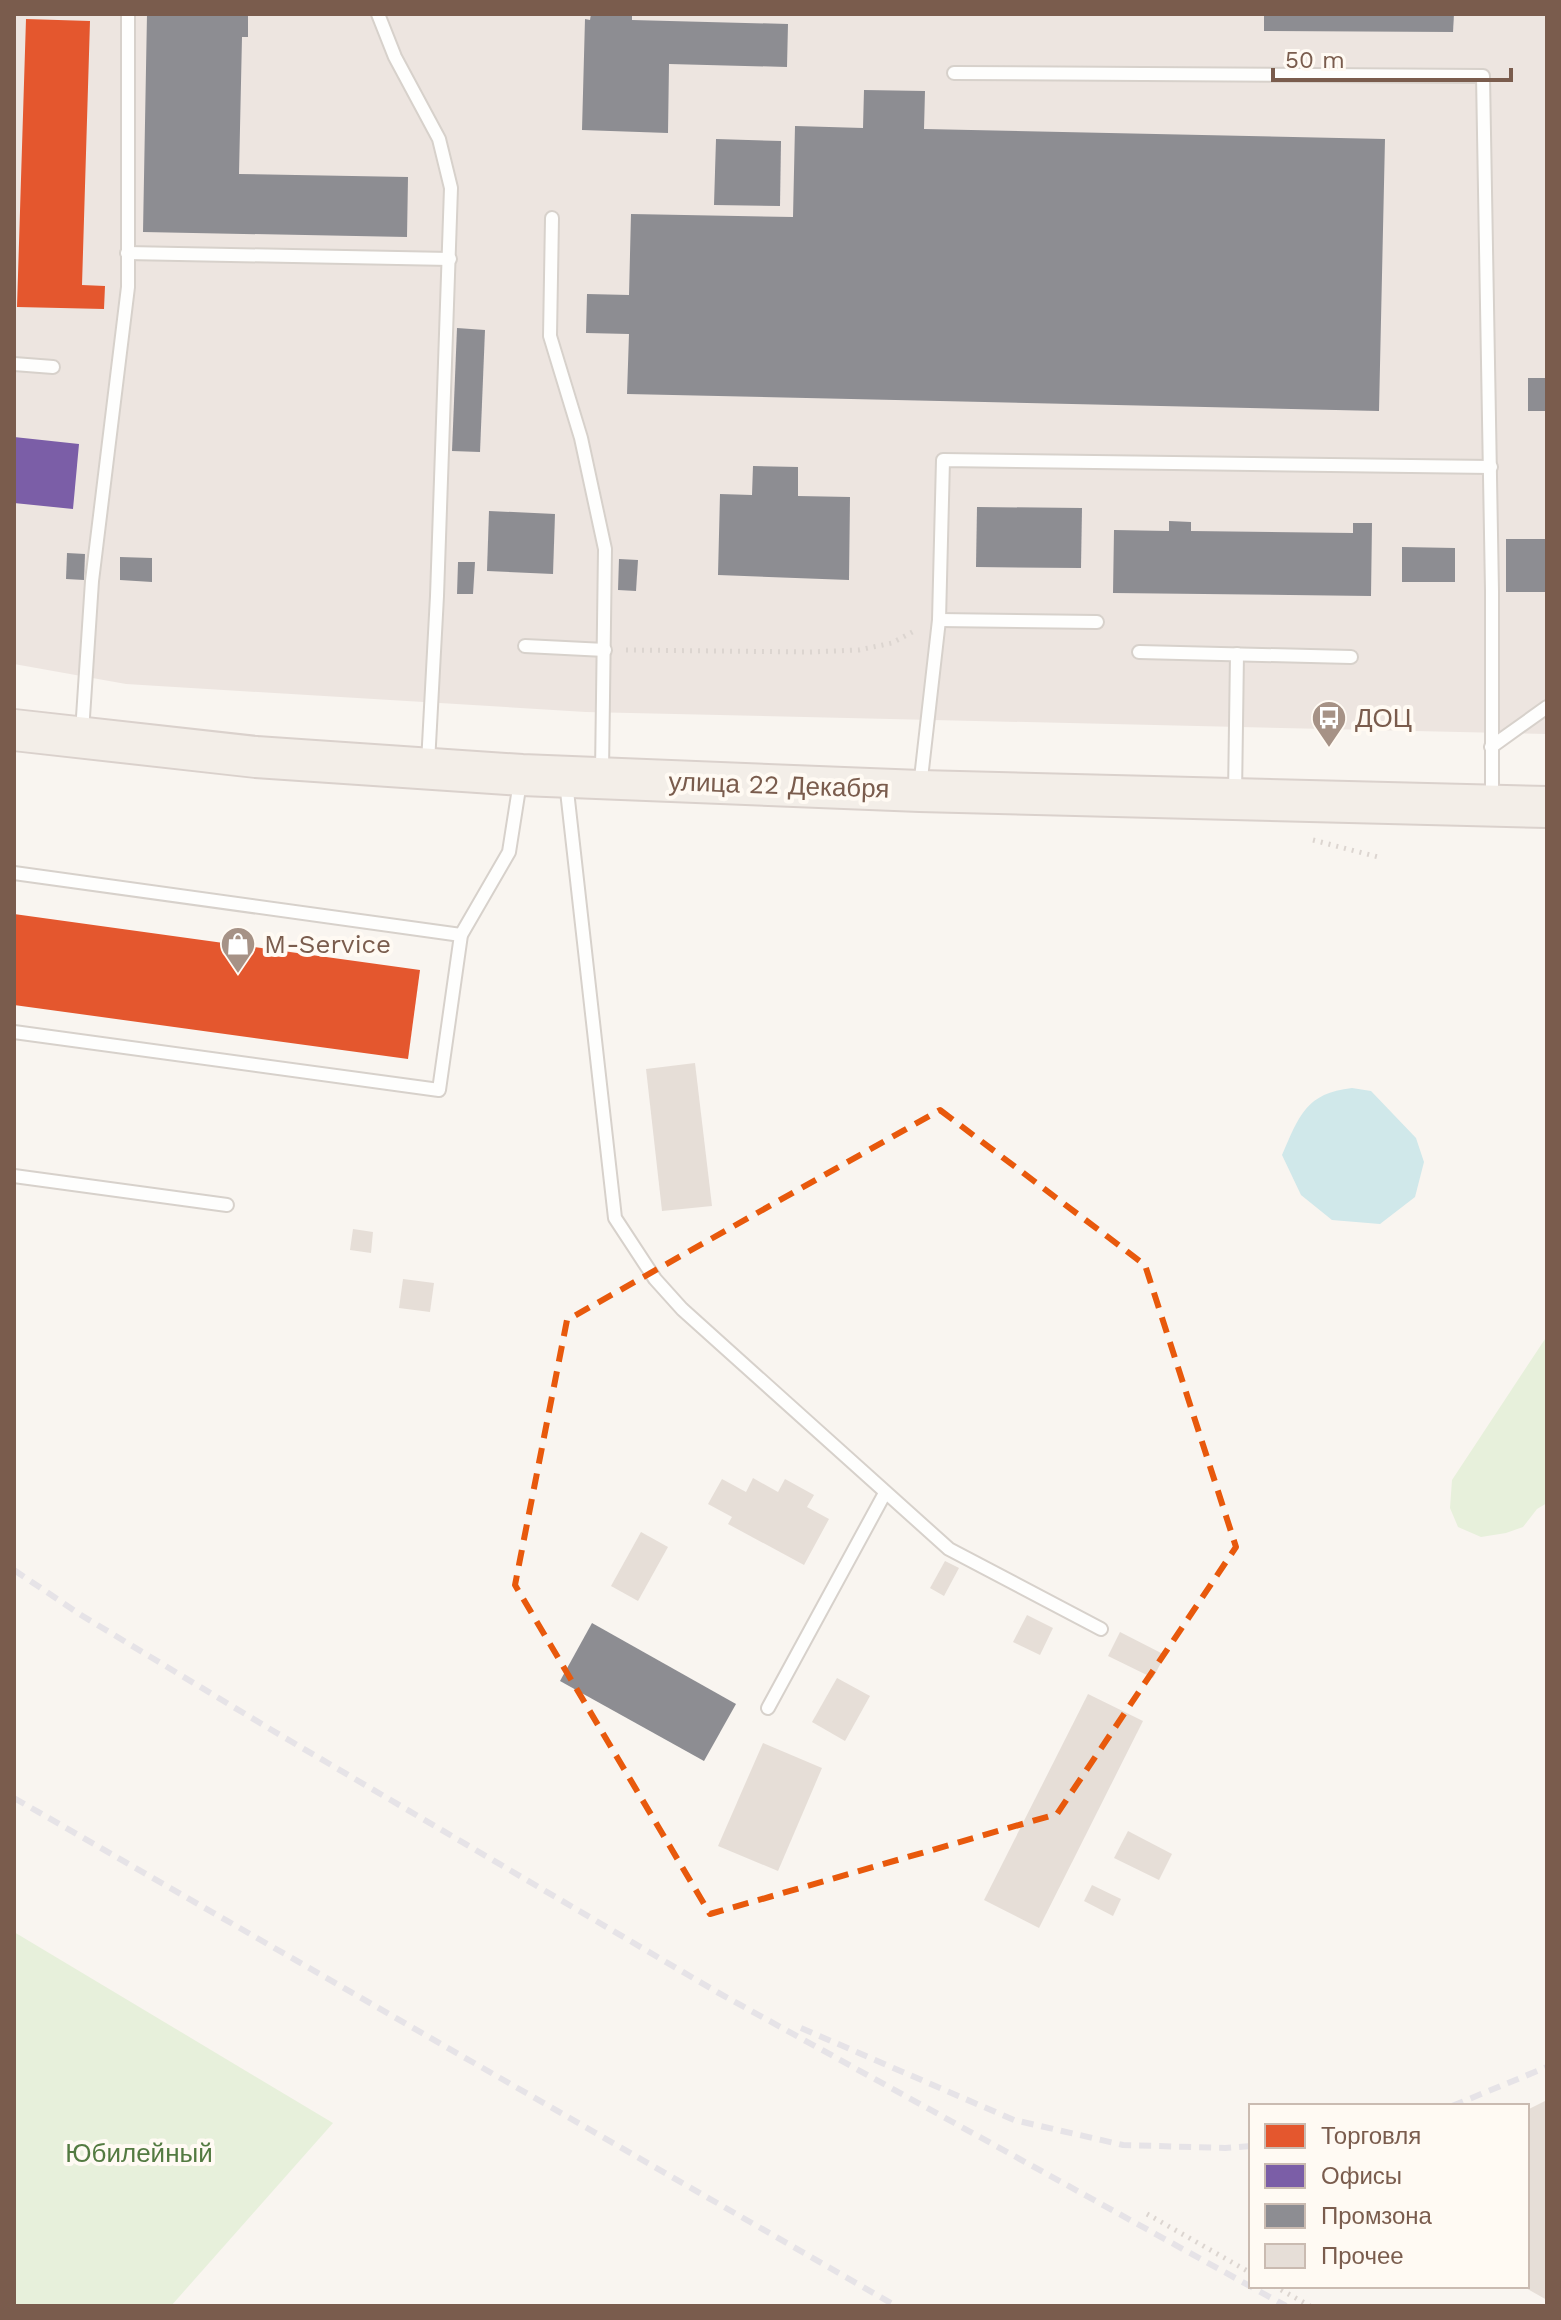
<svg xmlns="http://www.w3.org/2000/svg" width="1561" height="2320" font-family="'Work Sans',sans-serif">
<style>
.industrial{fill:#ede5e0}
.green{fill:#e7f0db}
.water{fill:#d0e8ea}
.shops{fill:#e4572e}
.offices{fill:#7b5ea7}
.industry{fill:#8d8d92}
.building{fill:#e6ded7}
.lines{fill:none;stroke-linecap:round;stroke-linejoin:round}
.lane-casing{stroke:#d7d1cb;stroke-width:16}
.primary-casing{stroke:#dad1cc;stroke-width:44}
.path{stroke:#dcd5d0;stroke-width:5;stroke-dasharray:2 6;stroke-linecap:butt}
.lane{stroke:#fefefd;stroke-width:12}
.primary{stroke:#f3eee8;stroke-width:40}
.rail{stroke:#e6e3e7;stroke-width:6;stroke-dasharray:12 8;stroke-linecap:butt}
.marked{fill:none;stroke:#e8590c;stroke-width:6;stroke-dasharray:16 10;stroke-linejoin:round}
.labels{text-anchor:middle;stroke-width:8;stroke-linejoin:round;paint-order:stroke}
.poi-label{font-size:26px;fill:#7a5c4d;stroke:#fffaf3;text-anchor:start}
.street-label{font-size:26px;fill:#7a5c4d;stroke:#fffaf3}
.park-label{font-size:26px;fill:#537a41;stroke:#fffaf3}
</style>
<rect width="100%" height="100%" fill="#f9f5f0"/>
<!-- industrial -->
<path class="industrial" d="M 14,14 L 1547,14 L 1547,734 L 586,712 L 126,684 L 14,664 Z"/>
<!-- green -->
<g class="green">
<path d="M 1547,1336 L 1547,1503 L 1537,1509 L 1523,1527 L 1506,1533 L 1481,1537 L 1458,1527 L 1450,1508 L 1452,1480 Z"/>
<path d="M 14,1932 L 333,2123 L 171,2306 L 14,2306 Z"/>
</g>
<!-- water -->
<path class="water" d="M 1352,1088 L 1371,1091 L 1416,1138 L 1424,1162 L 1415,1197 L 1380,1224 L 1332,1220 L 1301,1195 L 1282,1155 C 1299,1116 1306,1093 1352,1088 Z"/>
<!-- shops -->
<g class="shops">
<path d="M 26,19 L 90,21 L 82,285 L 105,286 L 104,309 L 17,307 Z"/>
<path d="M 14,914 L 420,970 L 408,1059 L 14,1005 Z"/>
</g>
<!-- offices -->
<path class="offices" d="M 14,437 L 79,444 L 73,509 L 14,503 Z"/>
<!-- industry -->
<g class="industry">
<path d="M 147,14 L 248,14 L 248,37 L 242,37 L 239,174 L 408,177 L 407,237 L 143,232 Z"/>
<path d="M 591,14 L 632,14 L 632,20 L 788,24 L 787,67 L 669,64 L 668,133 L 582,130 L 585,19 L 590,20 Z"/>
<path d="M 1264,14 L 1454,14 L 1453,32 L 1264,31 Z"/>
<path d="M 864,90 L 925,91 L 924,129 L 1385,139 L 1379,411 L 627,394 L 629,334 L 586,333 L 587,294 L 629,295 L 631,214 L 793,217 L 795,126 L 863,128 Z"/>
<path d="M 716,139 L 781,141 L 780,206 L 714,205 Z"/>
<path d="M 457,328 L 485,330 L 480,452 L 452,451 Z"/>
<rect x="1528" y="378" width="19" height="33"/>
<path d="M 753,466 L 798,467 L 798,496 L 850,497 L 849,580 L 718,575 L 720,494 L 752,495 Z"/>
<path d="M 977,507 L 1082,508 L 1081,568 L 976,567 Z"/>
<path d="M 489,511 L 555,514 L 553,574 L 487,571 Z"/>
<path d="M 1169,521 L 1191,522 L 1191,531 L 1353,533 L 1353,523 L 1372,523 L 1371,596 L 1113,593 L 1114,530 L 1169,531 Z"/>
<rect x="1506" y="539" width="41" height="53"/>
<path d="M 1402,547 L 1455,548 L 1455,582 L 1402,582 Z"/>
<path d="M 67,553 L 85,554 L 84,580 L 66,579 Z"/>
<path d="M 120,557 L 152,558 L 152,582 L 120,580 Z"/>
<path d="M 619,559 L 638,560 L 636,591 L 618,590 Z"/>
<path d="M 458,562 L 475,562 L 473,594 L 457,594 Z"/>
<path d="M 592,1623 L 736,1704 L 704,1761 L 560,1681 Z"/>
</g>
<!-- building -->
<g class="building">
<path d="M 695,1063 L 712,1206 L 662,1211 L 646,1069 Z"/>
<path d="M 353,1229 L 373,1232 L 371,1253 L 350,1250 Z"/>
<path d="M 403,1279 L 434,1283 L 430,1312 L 399,1308 Z"/>
<path d="M 753,1478 L 778,1492 L 785,1479 L 814,1495 L 807,1507 L 829,1519 L 804,1565 L 728,1524 L 732,1517 L 708,1504 L 722,1479 L 746,1492 Z"/>
<path d="M 641,1532 L 668,1547 L 638,1601 L 611,1586 Z"/>
<path d="M 945,1561 L 959,1568 L 944,1596 L 930,1588 Z"/>
<path d="M 1027,1615 L 1053,1628 L 1040,1655 L 1013,1642 Z"/>
<path d="M 1120,1632 L 1165,1655 L 1153,1678 L 1108,1656 Z"/>
<path d="M 837,1678 L 870,1696 L 845,1741 L 812,1722 Z"/>
<path d="M 1088,1694 L 1143,1721 L 1039,1928 L 984,1900 Z"/>
<path d="M 763,1743 L 822,1768 L 778,1871 L 718,1846 Z"/>
<path d="M 1128,1831 L 1172,1854 L 1159,1880 L 1114,1858 Z"/>
<path d="M 1092,1885 L 1121,1899 L 1113,1916 L 1084,1901 Z"/>
<path d="M 1547,2100 L 1547,2300 L 1522,2286 L 1527,2286 L 1527,2110 Z"/>
</g>
<g class="lines">
<defs>
<g id="lane">
<path d="M 378,14 L 395,57 L 439,139 L 451,188 L 437,596 L 428,763"/>
<path d="M 954,73 L 1483,76 L 1492,591 L 1492,799"/>
<path d="M 552,218 L 550,336 L 581,438 L 605,549 L 602,771"/>
<path d="M 127,253 L 450,259"/>
<path d="M 14,364 L 53,367"/>
<path d="M 939,620 L 1097,622"/>
<path d="M 525,646 L 605,650"/>
<path d="M 1139,652 L 1351,657"/>
<path d="M 82,732 L 92,581 L 128,287 L 128,14"/>
<path d="M 1491,747 L 1547,707"/>
<path d="M 566,782 L 615,1218 L 655,1279 L 682,1309 L 949,1549 L 1101,1629"/>
<path d="M 920,787 L 939,620 L 943,460 L 1491,467"/>
<path d="M 1235,795 L 1237,654"/>
<path d="M 14,873 L 461,935"/>
<path d="M 14,1032 L 439,1090 L 461,935 L 509,852 L 520,782"/>
<path d="M 14,1176 L 227,1205"/>
<path d="M 768,1708 L 885,1493"/>
</g>
<path id="primary" d="M 14,730 L 256,757 L 522,775 L 920,791 L 1547,807"/>
</defs>
<!-- lane casing -->
<use href="#lane" class="lane-casing"/>
<!-- primary casing -->
<use href="#primary" class="primary-casing"/>
<!-- path -->
<g class="path">
<path d="M 626,650 L 810,652 L 859,650 L 892,643 L 916,630"/>
<path d="M 1313,840 L 1382,858"/>
<path d="M 1147,2214 L 1251,2273"/>
<path d="M 1274,2286 L 1310,2306"/>
</g>
<!-- lane -->
<use href="#lane" class="lane"/>
<!-- primary -->
<use href="#primary" class="primary"/>
<!-- rail -->
<g class="rail">
<path d="M 14,1570 L 81,1615 L 270,1729 L 717,1992 L 1286,2306"/>
<path d="M 14,1798 L 896,2306"/>
<path d="M 801,2028 L 1014,2120 L 1123,2145 L 1225,2148 L 1251,2146"/>
<path d="M 1452,2106 L 1547,2067"/>
</g>
</g>
<!-- marked area -->
<path class="marked" d="M 940,1110 L 1145,1265 L 1236,1547 L 1057,1814 L 710,1914 L 515,1585 L 567,1320 Z"/>
<!-- icons -->
<defs>
<symbol id="bus-pin" viewBox="-11 -11 22 30"><path d="M0 17L-7.5 6A9.5 9.5 0 1 1 7.5 6Z" fill="#a69286" stroke="#fffaf3"/><path d="M-5-6H5V4H4V6H2V4H-2V6H-4V4H-5ZM-3.5-4V0h7V-4ZM-3.5 1.2v1.5H-2V1.2ZM2 1.2v1.5H3.5V1.2Z" fill="#fff"/></symbol>
<symbol id="shop-pin" viewBox="-11 -11 22 30"><path d="M0 17L-7.5 6A9.5 9.5 0 1 1 7.5 6Z" fill="#a69286" stroke="#fffaf3"/><path d="M-5-2.5h2.3a2.7 3.5 0 0 1 5.4 0H5L5.5 6h-11ZM-1.5-2.5h3a1.5 2.3 0 0 0-3 0Z" fill="#fff"/></symbol>
</defs>
<g fill-rule="evenodd">
<use href="#bus-pin" x="1309" y="698" width="40" height="54"/>
<use href="#shop-pin" x="218" y="924" width="40" height="54"/>
</g>
<g class="labels">
<!-- poi labels -->
<g class="poi-label">
<text x="1355" y="727">ДОЦ</text>
<text x="264" y="953">M-Service</text>
</g>
<!-- street labels -->
<g class="street-label">
<text transform="translate(779 785) rotate(2)" y="9">улица 22 Декабря</text>
</g>
<!-- park labels -->
<g class="park-label">
<text x="139" y="2162">Юбилейный</text>
</g>
</g>
<!-- border -->
<rect width="1561" height="2320" fill="none" stroke="#7a5c4d" stroke-width="32"/>
<!-- legend -->
<rect x="1249" y="2104" width="280" height="184" fill="#fffaf3" stroke="#cabbb1" stroke-width="2"/>
<rect x="1265" y="2124" width="40" height="24" fill="#e4572e" stroke="#cabbb1" stroke-width="2"/>
<text x="1321" y="2144" font-size="24" fill="#7a5c4d">Торговля</text>
<rect x="1265" y="2164" width="40" height="24" fill="#7b5ea7" stroke="#cabbb1" stroke-width="2"/>
<text x="1321" y="2184" font-size="24" fill="#7a5c4d">Офисы</text>
<rect x="1265" y="2204" width="40" height="24" fill="#8d8d92" stroke="#cabbb1" stroke-width="2"/>
<text x="1321" y="2224" font-size="24" fill="#7a5c4d">Промзона</text>
<rect x="1265" y="2244" width="40" height="24" fill="#e6ded7" stroke="#cabbb1" stroke-width="2"/>
<text x="1321" y="2264" font-size="24" fill="#7a5c4d">Прочее</text>
<!-- scale -->
<path d="M1273 68v12h238v-12" fill="none" stroke="#7a5c4d" stroke-width="4"/>
<text x="1285" y="68" font-size="24" fill="#7a5c4d" stroke="#fffaf3" stroke-width="6" paint-order="stroke">50 m</text>
</svg>
